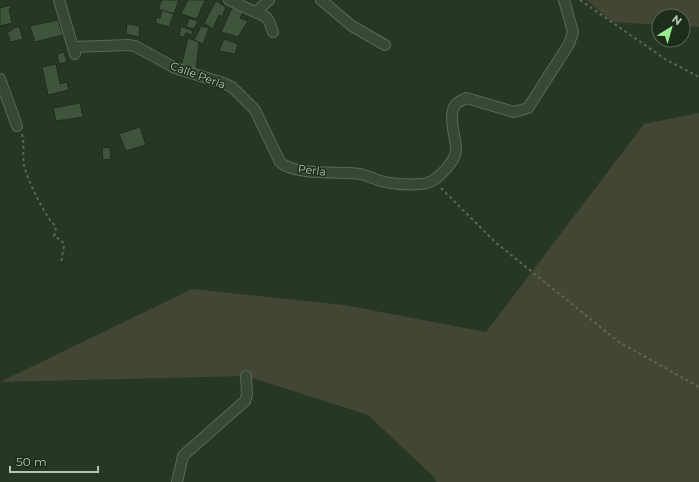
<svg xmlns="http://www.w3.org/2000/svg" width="699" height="482" font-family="Montserrat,sans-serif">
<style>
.green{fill:#434634}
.building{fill:#40543d;stroke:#202e1e}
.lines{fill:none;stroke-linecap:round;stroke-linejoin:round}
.minor-casing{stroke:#596857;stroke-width:12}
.path{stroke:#5d6553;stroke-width:2;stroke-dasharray:3 3;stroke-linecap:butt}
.minor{stroke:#394737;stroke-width:10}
.labels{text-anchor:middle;stroke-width:3;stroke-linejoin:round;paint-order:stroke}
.street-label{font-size:11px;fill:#b4c3b2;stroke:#1e2c1c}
</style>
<rect width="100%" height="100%" fill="#263724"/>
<!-- green -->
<g class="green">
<path d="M 587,0 L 699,0 L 699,27 L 683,26 L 683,16 L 659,16 L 659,25 L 612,22 Z"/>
<path d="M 699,113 L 699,482 L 436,482 L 435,478 L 368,415 L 246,376 L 0,382 L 192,289 L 344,305 L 486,332 L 644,124 Z"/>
</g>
<!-- building -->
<g class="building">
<path d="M 162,0 L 179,0 L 174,14 L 158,9 Z"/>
<path d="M 188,0 L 205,0 L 197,19 L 181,14 Z"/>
<path d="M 216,1 L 226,7 L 222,17 L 219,15 L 213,29 L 204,23 Z"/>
<path d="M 10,5 L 12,9 L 9,9 L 12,23 L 0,26 L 0,8 Z"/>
<path d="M 232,8 L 243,12 L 240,18 L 248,21 L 238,37 L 221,32 Z"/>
<path d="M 162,10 L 174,14 L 169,27 L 155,23 L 157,17 L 160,18 Z"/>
<path d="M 189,18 L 198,21 L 194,29 L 186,27 Z"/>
<path d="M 58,20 L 63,35 L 35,42 L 30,26 Z"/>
<path d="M 127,24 L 140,26 L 139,37 L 126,34 Z"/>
<path d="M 19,26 L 23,39 L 11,42 L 7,33 L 12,30 L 12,29 Z"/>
<path d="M 181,26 L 193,31 L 192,35 L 186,33 L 184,37 L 179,36 Z"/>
<path d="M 201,26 L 209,28 L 203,44 L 194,40 Z"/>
<path d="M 188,38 L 199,42 L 196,70 L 181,67 Z"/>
<path d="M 224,39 L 238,44 L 235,54 L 219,51 Z"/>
<path d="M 64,52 L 67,62 L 59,64 L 57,54 Z"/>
<path d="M 56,64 L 60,84 L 67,82 L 69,90 L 48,95 L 42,67 Z"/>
<path d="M 80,103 L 83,117 L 56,121 L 53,108 Z"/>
<path d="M 140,127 L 146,145 L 126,151 L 119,134 Z"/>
<path d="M 110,147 L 111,159 L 103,160 L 102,148 Z"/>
</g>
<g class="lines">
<defs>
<g id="minor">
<path d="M 59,0 L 75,54"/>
<path d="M 229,0 L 266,17 L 269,21 L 273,32"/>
<path d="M 321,0 L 352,26 L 385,45"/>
<path d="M 256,12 L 269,0"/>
<path d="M 74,47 L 128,45 L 135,46 L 175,68 L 223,83 L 232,87 L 255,110 L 280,162 C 294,176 341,171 361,174 C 368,176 374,179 381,181 C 393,184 408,185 421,184 C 427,184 435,180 440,175 C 446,170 456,158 456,150 C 456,137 447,115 456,104 C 458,102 463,100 466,98 L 514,112 L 528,108 L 569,44 L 573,32 L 564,0"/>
<path d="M 0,79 L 17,126"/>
<path d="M 177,482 L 183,456 L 186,453 L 245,401 L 247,395 L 246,376"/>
</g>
</defs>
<!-- minor casing -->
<use href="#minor" class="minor-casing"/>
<!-- path -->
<g class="path">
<path d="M 580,0 L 665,59 L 699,77"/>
<path d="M 22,134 C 25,144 22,154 24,165 C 29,184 41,207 52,223 L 55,225 L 56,231 L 54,236 L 62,241 L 64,246 L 61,263"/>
<path d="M 441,188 L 495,242 L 619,342 L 699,387"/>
</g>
<!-- minor -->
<use href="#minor" class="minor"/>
</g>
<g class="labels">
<!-- street labels -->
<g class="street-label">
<text transform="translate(198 75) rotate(20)" y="4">Calle Perla</text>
<text transform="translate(312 170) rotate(7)" y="4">Perla</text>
</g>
</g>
<!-- north arrow -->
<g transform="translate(671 28) rotate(37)"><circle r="19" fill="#1e2c1c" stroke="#5a6858"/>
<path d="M0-3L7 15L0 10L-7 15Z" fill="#98eb8f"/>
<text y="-6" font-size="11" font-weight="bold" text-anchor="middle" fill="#b4c3b2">N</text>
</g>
<!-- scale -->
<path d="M10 466v6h88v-6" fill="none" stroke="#b4c3b2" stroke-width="2"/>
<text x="16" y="466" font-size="12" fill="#b4c3b2" stroke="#1e2c1c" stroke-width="3" paint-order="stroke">50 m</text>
</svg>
